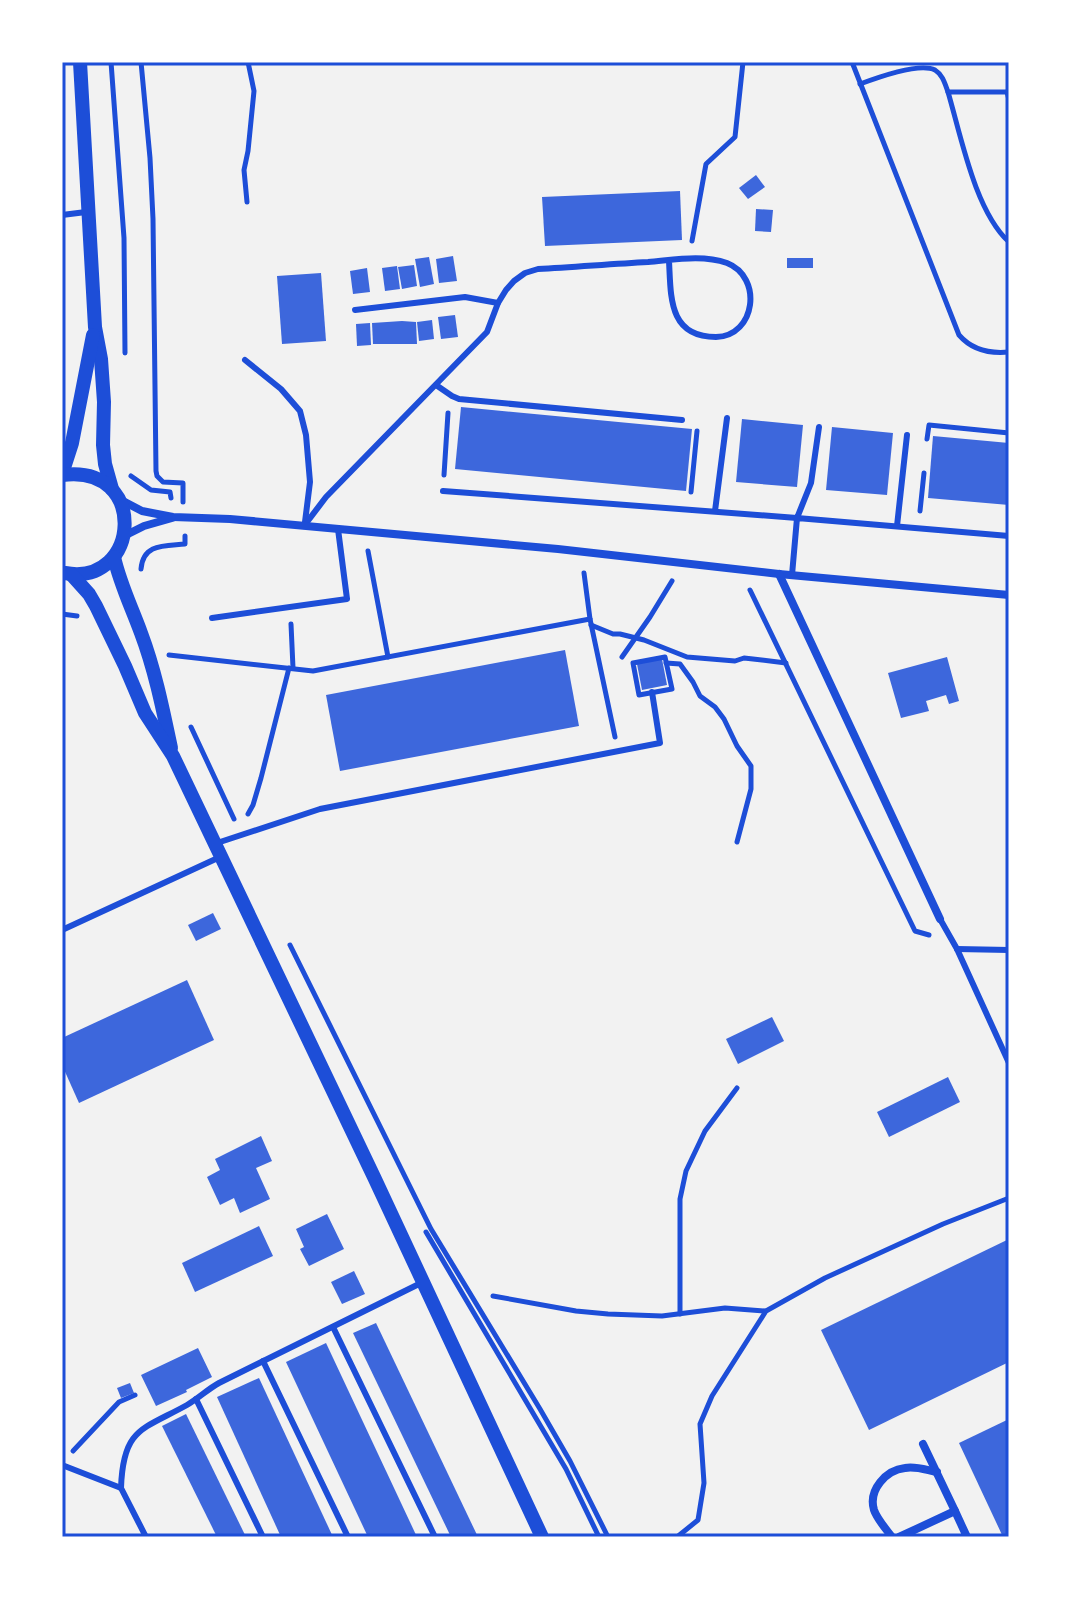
<svg xmlns="http://www.w3.org/2000/svg" width="1071" height="1599" font-family="Lato,sans-serif">
<style>
.building{fill:#3d67dc}
.lines{fill:none;stroke-linecap:round;stroke-linejoin:round}
.path{stroke:#1d4ed8;stroke-width:5}
.service{stroke:#1d4ed8;stroke-width:6}
.minor{stroke:#1d4ed8;stroke-width:8}
.tertiary{stroke:#1d4ed8;stroke-width:14}
.neatline{fill:none;stroke:#1d4ed8;stroke-width:3}
</style>
<rect width="100%" height="100%" fill="#f2f2f2"/>
<!-- building -->
<g class="building">
<path d="M 756,175 L 765,187 L 748,199 L 739,188 Z"/>
<path d="M 680,191 L 682,240 L 545,246 L 542,197 Z"/>
<path d="M 756,209 L 773,210 L 771,232 L 755,231 Z"/>
<path d="M 453,256 L 457,281 L 439,283 L 436,259 Z"/>
<path d="M 429,257 L 434,284 L 420,287 L 415,259 Z"/>
<rect x="787" y="258" width="26" height="10"/>
<path d="M 414,265 L 417,286 L 402,289 L 398,267 Z"/>
<path d="M 397,266 L 400,289 L 385,291 L 382,268 Z"/>
<path d="M 367,268 L 370,292 L 353,294 L 350,271 Z"/>
<path d="M 321,273 L 326,341 L 282,344 L 277,276 Z"/>
<path d="M 455,315 L 458,337 L 441,339 L 438,317 Z"/>
<path d="M 432,320 L 434,339 L 419,341 L 417,322 Z"/>
<path d="M 402,321 L 416,322 L 417,344 L 373,344 L 372,323 Z"/>
<path d="M 370,323 L 371,345 L 357,346 L 356,324 Z"/>
<path d="M 461,407 L 692,429 L 686,491 L 455,469 Z"/>
<path d="M 742,419 L 803,425 L 797,487 L 736,482 Z"/>
<path d="M 832,427 L 893,433 L 887,495 L 826,490 Z"/>
<path d="M 933,436 L 1009,443 L 1009,505 L 928,498 Z"/>
<path d="M 565,650 L 579,726 L 340,771 L 326,695 Z"/>
<path d="M 947,657 L 959,701 L 949,704 L 946,695 L 926,701 L 929,711 L 901,718 L 888,673 Z"/>
<path d="M 662,659 L 667,685 L 642,690 L 637,664 Z"/>
<path d="M 213,913 L 221,929 L 196,941 L 188,925 Z"/>
<path d="M 187,980 L 214,1040 L 79,1103 L 62,1065 L 62,1038 Z"/>
<path d="M 772,1017 L 784,1041 L 738,1064 L 726,1039 Z"/>
<path d="M 948,1077 L 960,1102 L 889,1137 L 877,1112 Z"/>
<path d="M 261,1136 L 272,1161 L 256,1168 L 270,1199 L 240,1213 L 234,1198 L 220,1205 L 207,1177 L 220,1170 L 215,1159 Z"/>
<path d="M 327,1214 L 344,1249 L 309,1266 L 300,1249 L 304,1247 L 296,1229 Z"/>
<path d="M 259,1226 L 273,1256 L 195,1292 L 182,1263 Z"/>
<path d="M 1009,1239 L 1009,1362 L 869,1430 L 821,1330 Z"/>
<path d="M 354,1271 L 365,1294 L 342,1304 L 331,1282 Z"/>
<path d="M 376,1323 L 478,1537 L 451,1537 L 353,1333 Z"/>
<path d="M 326,1343 L 417,1537 L 368,1537 L 286,1362 Z"/>
<path d="M 198,1348 L 212,1377 L 186,1390 L 187,1392 L 156,1406 L 141,1375 Z"/>
<path d="M 259,1378 L 333,1537 L 281,1537 L 217,1397 Z"/>
<path d="M 130,1383 L 134,1393 L 121,1398 L 117,1388 Z"/>
<path d="M 186,1414 L 246,1537 L 217,1537 L 162,1426 Z"/>
<path d="M 1009,1419 L 1009,1537 L 1003,1537 L 959,1443 Z"/>
</g>
<g class="lines">
<!-- path -->
<g class="path">
<path d="M 111,62 L 124,238 L 125,353"/>
<path d="M 141,62 L 150,158 L 153,219 L 156,471 L 157,476 L 163,482 L 183,483 L 183,502"/>
<path d="M 852,62 L 959,335 C 972,350 989,354 1009,352"/>
<path d="M 860,84 C 876,78 919,62 935,70 C 943,75 945,84 948,92"/>
<path d="M 1007,92 L 1009,100"/>
<path d="M 1009,92 L 948,92 C 961,136 975,211 1009,242"/>
<path d="M 247,202 L 244,170 L 248,151 L 254,91 L 248,62"/>
<path d="M 692,241 L 706,164 L 735,137 L 743,62"/>
<path d="M 927,439 L 929,425 L 1009,433"/>
<path d="M 444,475 L 448,413"/>
<path d="M 131,476 L 151,490 L 170,492 L 171,498"/>
<path d="M 691,492 L 697,431"/>
<path d="M 920,511 L 924,473"/>
<path d="M 368,551 L 388,657"/>
<path d="M 141,569 C 143,543 165,546 185,544 L 185,536"/>
<path d="M 584,573 L 590,619 L 615,737"/>
<path d="M 750,590 L 915,931 L 929,935"/>
<path d="M 62,614 L 77,616"/>
<path d="M 291,624 L 293,668"/>
<path d="M 591,625 L 613,634 L 620,634 L 644,640 L 687,657 L 735,661 L 744,658 L 753,659 L 786,663"/>
<path d="M 169,655 L 313,671 L 590,619"/>
<path d="M 622,657 L 650,617 L 672,581"/>
<path d="M 665,657 L 672,689 L 639,695 L 633,663 Z"/>
<path d="M 666,663 L 680,664 L 693,682 L 700,696 L 715,707 L 724,719 L 737,746 L 751,766 L 751,789 L 737,842"/>
<path d="M 191,727 L 234,819"/>
<path d="M 248,814 L 253,805 L 261,778 L 289,668"/>
<path d="M 290,945 L 431,1229 L 540,1409 L 570,1461 L 608,1537"/>
<path d="M 426,1232 L 566,1469 L 599,1537"/>
<path d="M 493,1296 L 576,1311 L 608,1314 L 662,1316 L 725,1308 L 765,1311"/>
<path d="M 680,1314 L 680,1199 L 686,1171 L 705,1131 L 737,1088"/>
<path d="M 73,1451 L 119,1402 L 135,1395"/>
<path d="M 677,1537 L 698,1520 L 704,1483 L 700,1424 L 712,1396 L 766,1311 L 825,1278 L 943,1224 L 1009,1198"/>
</g>
<!-- service -->
<g class="service">
<path d="M 62,215 L 86,212"/>
<path d="M 355,310 L 465,297 L 498,303"/>
<path d="M 245,360 L 281,389 L 300,411 L 306,435 L 310,482 L 305,522"/>
<path d="M 436,385 L 452,396 L 459,399 L 682,420"/>
<path d="M 443,491 L 797,518 L 811,483 L 819,427"/>
<path d="M 715,511 L 727,418"/>
<path d="M 304,526 L 326,497 L 487,332 L 498,303 L 506,290 L 514,281 L 525,273 L 538,269 C 575,267 611,264 648,262 C 673,260 702,254 727,263 C 763,277 756,336 716,337 C 668,337 671,296 669,261"/>
<path d="M 897,526 L 907,435"/>
<path d="M 792,575 L 797,518 L 1009,536"/>
<path d="M 212,618 L 347,599 L 338,529"/>
<path d="M 217,843 L 320,809 L 660,743 L 652,692"/>
<path d="M 940,919 L 957,949 L 1009,1063"/>
<path d="M 62,930 L 220,857"/>
<path d="M 957,949 L 1009,950"/>
<path d="M 333,1327 L 435,1537"/>
<path d="M 263,1361 L 348,1537"/>
<path d="M 196,1399 L 263,1537"/>
<path d="M 62,1465 L 121,1488 L 146,1537"/>
<path d="M 121,1488 C 123,1428 142,1430 187,1405 C 199,1398 208,1389 219,1383 L 421,1283"/>
</g>
<!-- minor -->
<g class="minor">
<path d="M 121,500 L 142,511 L 173,517 L 230,519 L 558,549 L 779,574 L 1009,595"/>
<path d="M 124,536 L 144,526 L 172,518"/>
<path d="M 779,574 L 940,919"/>
<path d="M 923,1444 L 955,1511"/>
<path d="M 892,1537 C 886,1529 877,1519 874,1510 C 868,1490 886,1470 905,1468 C 916,1466 926,1470 937,1472"/>
<path d="M 899,1537 L 955,1511 L 967,1537"/>
</g>
<!-- tertiary -->
<g class="tertiary">
<path d="M 80,62 L 95,327 L 101,359 L 104,402 L 103,445 L 105,464 L 112,489"/>
<path d="M 62,474 L 72,443 L 93,335"/>
<path d="M 62,475 C 149,463 141,587 65,573"/>
<path d="M 114,557 C 120,584 132,608 141,633 C 155,670 163,710 171,748"/>
<path d="M 71,574 L 89,594 L 96,606 L 125,666 L 145,713 L 173,756 L 374,1177 L 542,1537"/>
</g>
</g>
<!-- border -->
<rect width="1071" height="1599" fill="none" stroke="#ffffff" stroke-width="128"/>
<rect x="64" y="64" width="943" height="1471" class="neatline"/>
</svg>
